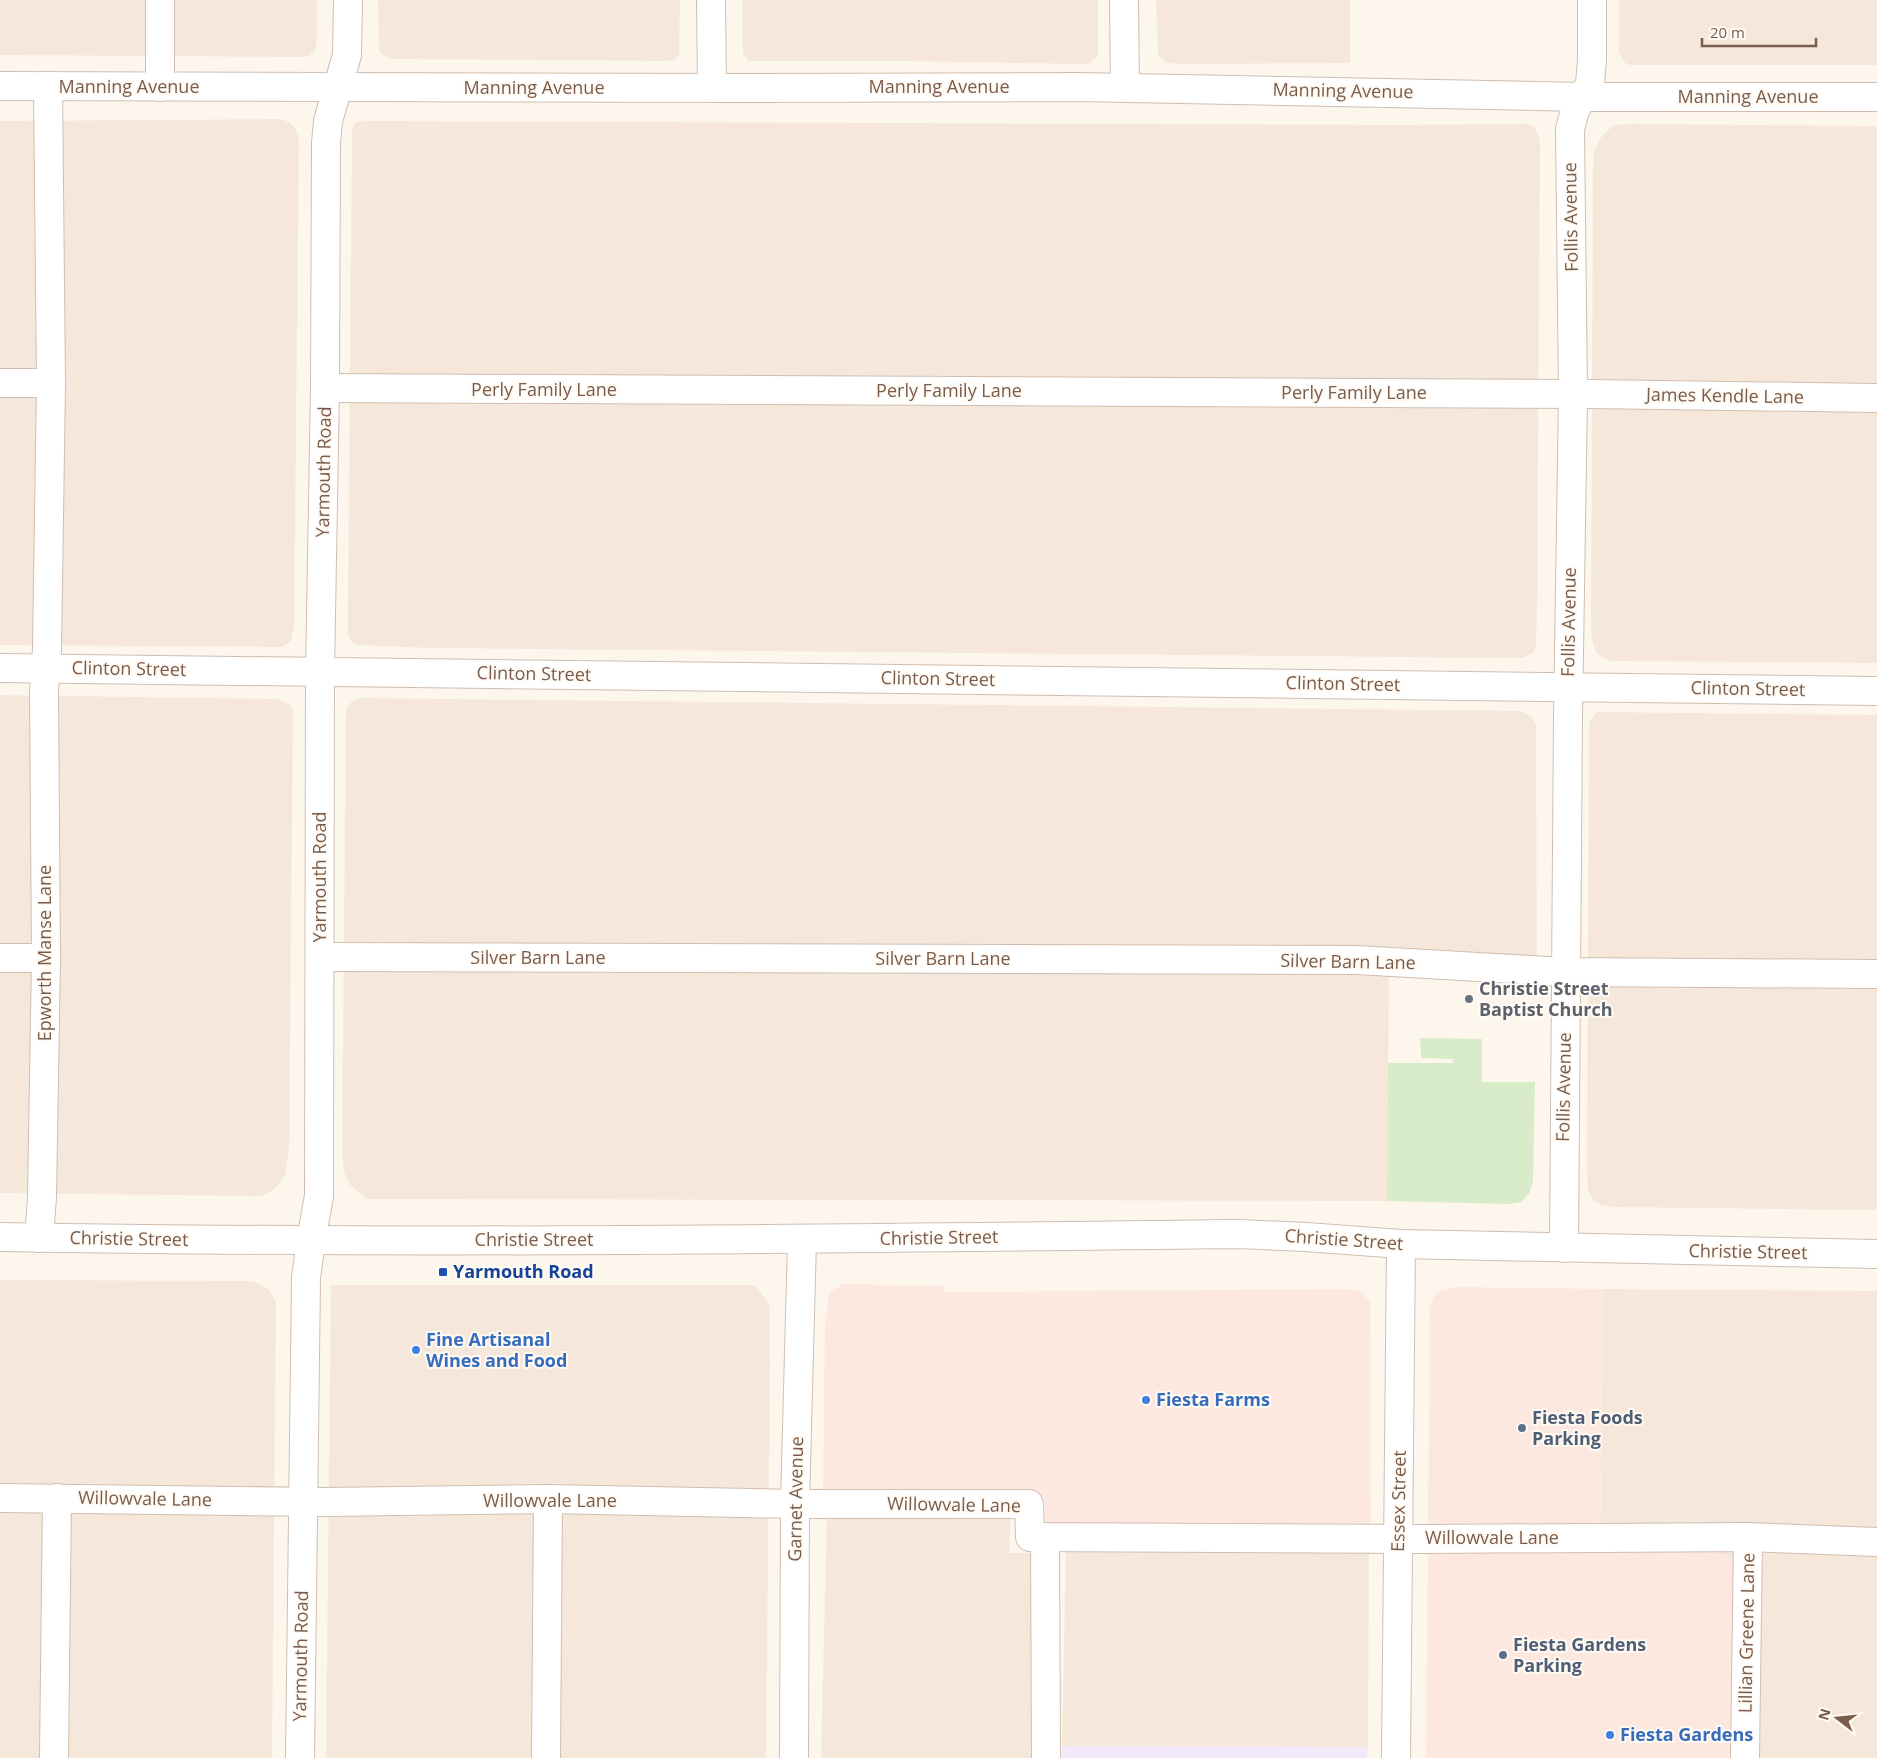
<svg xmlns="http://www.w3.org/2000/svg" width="1877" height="1758" font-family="'Open Sans',sans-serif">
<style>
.residential{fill:#f5e8da}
.commercial{fill:#fde8e0}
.education{fill:#f3e8fa}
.grass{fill:#d8ecc9}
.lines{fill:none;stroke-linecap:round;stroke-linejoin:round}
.minor-casing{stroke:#d1beb0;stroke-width:30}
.minor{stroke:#fff;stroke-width:28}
.worship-dot{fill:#6b7280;stroke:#fffaf3;stroke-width:2}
.transit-dot{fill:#1a4fb4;stroke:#fffaf3;stroke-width:2}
.shop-dot{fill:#3f7fe0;stroke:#fffaf3;stroke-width:2}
.service-dot{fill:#5c6f8a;stroke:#fffaf3;stroke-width:2}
.labels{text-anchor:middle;stroke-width:4;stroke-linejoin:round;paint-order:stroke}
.street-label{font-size:18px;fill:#7a5c4d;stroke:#fffaf3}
.worship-label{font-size:18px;font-weight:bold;fill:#5b616d;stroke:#fffaf3;text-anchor:start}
.transit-label{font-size:18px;font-weight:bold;fill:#164399;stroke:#fffaf3;text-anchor:start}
.shop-label{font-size:18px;font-weight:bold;fill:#366cbe;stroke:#fffaf3;text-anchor:start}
.service-label{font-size:18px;font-weight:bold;fill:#4e5e75;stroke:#fffaf3;text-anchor:start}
</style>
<rect width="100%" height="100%" fill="#fdf6ec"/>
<!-- residential -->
<g class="residential">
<path d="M 0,0 L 317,0 L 317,39 L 315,50 L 309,56 L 300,57 L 0,55 Z"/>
<path d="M 378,0 L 680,0 L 679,55 L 675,60 L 666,61 L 392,59 L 381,54 L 379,48 Z"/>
<path d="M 742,0 L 1098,0 L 1098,56 L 1090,63 L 1081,64 L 903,61 L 749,61 L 743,55 Z"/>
<path d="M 1156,0 L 1350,0 L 1350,63 L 1175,64 L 1165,62 L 1158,55 Z"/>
<path d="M 1619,0 L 1877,0 L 1877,65 L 1629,65 L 1624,62 L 1619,52 Z"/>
<path d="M 280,119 L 289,122 L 296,129 L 299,139 L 294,625 L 291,641 L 282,647 L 0,645 L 0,121 Z"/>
<path d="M 365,121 L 1398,125 L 1529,124 L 1535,127 L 1540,140 L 1537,614 L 1536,647 L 1533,653 L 1522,658 L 1510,658 L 432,648 L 356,645 L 351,641 L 348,635 L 348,610 L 352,132 L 354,125 L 357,122 Z"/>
<path d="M 1634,124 L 1877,126 L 1877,663 L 1611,661 L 1601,657 L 1596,652 L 1593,644 L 1591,629 L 1593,166 L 1594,152 L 1599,140 L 1606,132 L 1614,125 Z"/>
<path d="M 0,695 L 277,699 L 290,705 L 293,710 L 289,1151 L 285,1175 L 277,1186 L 270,1192 L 260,1196 L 0,1193 Z"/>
<path d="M 361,698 L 1520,711 L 1531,716 L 1536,725 L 1537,977 L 1389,975 L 1387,1201 L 367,1199 L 350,1185 L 345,1174 L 342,1157 L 346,710 L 351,702 Z"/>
<path d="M 1597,712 L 1877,715 L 1877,1210 L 1612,1207 L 1601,1205 L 1593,1200 L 1588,1190 L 1587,1170 L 1589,722 Z"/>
<path d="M 0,1280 L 253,1281 L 269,1290 L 276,1302 L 272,1758 L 0,1758 Z"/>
<path d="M 331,1285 L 754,1285 L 769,1303 L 770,1360 L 766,1758 L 326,1758 Z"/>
<path d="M 1603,1289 L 1877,1291 L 1877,1758 L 1734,1758 L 1600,1553 Z"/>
<path d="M 1011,1513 L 1009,1553 L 1036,1553 L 1032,1758 L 821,1758 L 827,1514 Z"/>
<path d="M 1066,1550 L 1369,1551 L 1368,1747 L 1062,1746 Z"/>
</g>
<!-- commercial -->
<g class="commercial">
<path d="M 843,1284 L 944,1286 L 945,1292 L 1349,1289 L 1361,1292 L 1370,1302 L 1371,1526 L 1045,1528 L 1045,1496 L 833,1498 L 823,1494 L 825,1322 L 829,1293 Z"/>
<path d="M 1456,1287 L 1603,1289 L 1600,1552 L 1723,1554 L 1736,1566 L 1734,1758 L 1426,1758 L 1430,1306 L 1434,1296 L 1440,1291 Z"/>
</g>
<!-- education -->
<path class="education" d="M 1062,1746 L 1368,1747 L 1367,1758 L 1062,1758 Z"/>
<!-- grass -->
<path class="grass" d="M 1420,1038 L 1482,1039 L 1482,1082 L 1535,1082 L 1533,1181 L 1530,1192 L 1522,1202 L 1509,1204 L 1387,1201 L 1388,1063 L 1453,1063 L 1453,1059 L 1421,1058 Z"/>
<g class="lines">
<defs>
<g id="minor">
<path d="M 711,0 L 712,88"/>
<path d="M 1124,0 L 1125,88"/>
<path d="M 0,86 L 738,88 L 1078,87 L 1584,97 L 1877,97"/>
<path d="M 160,87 L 160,0"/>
<path d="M 0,383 L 51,383"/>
<path d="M 325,388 L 1590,394 L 1877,398"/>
<path d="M 0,668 L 1877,691"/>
<path d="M 320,957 L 1357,960 L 1565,972 L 1877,974"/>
<path d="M 0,958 L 46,958"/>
<path d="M 0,1237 C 413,1244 826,1239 1239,1234 L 1306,1237 L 1401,1244 L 1877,1254"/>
<path d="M 39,1238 L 42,1197 L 46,958 L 44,691 L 47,649 L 51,383 L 48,86"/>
<path d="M 1564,1248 L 1568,717 L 1573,395 L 1570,129 L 1575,110 L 1590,84 L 1592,60 L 1592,0"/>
<path d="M 0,1498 L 325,1502 L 548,1499 L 795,1504 L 1029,1504 L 1030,1537 L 1424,1539 L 1748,1537 L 1877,1542"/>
<path d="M 1045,1537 L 1046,1758"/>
<path d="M 54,1758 L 57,1498"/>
<path d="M 300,1758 L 306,1278 L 311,1240 L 319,1196 L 320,672 L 325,388 L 326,143 L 328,121 L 347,55 L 348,0"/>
<path d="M 546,1758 L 548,1499"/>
<path d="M 794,1758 L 795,1504 L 802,1240"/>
<path d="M 1396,1758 L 1401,1244"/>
<path d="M 1745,1758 L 1748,1537"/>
</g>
</defs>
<!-- minor casing -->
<use href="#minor" class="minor-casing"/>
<!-- minor -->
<use href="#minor" class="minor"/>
</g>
<!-- markers -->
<circle class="worship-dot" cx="1469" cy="999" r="5"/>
<rect class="transit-dot" x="438" y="1267" width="10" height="10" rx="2.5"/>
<g class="shop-dot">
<circle cx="416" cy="1350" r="5"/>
<circle cx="1146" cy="1400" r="5"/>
<circle cx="1610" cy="1735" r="5"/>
</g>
<g class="service-dot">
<circle cx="1522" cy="1428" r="5"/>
<circle cx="1503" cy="1655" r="5"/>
</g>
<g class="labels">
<!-- street labels -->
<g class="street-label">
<text x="129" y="93">Manning Avenue</text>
<text x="939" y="93">Manning Avenue</text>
<text x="534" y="94">Manning Avenue</text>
<text transform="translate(1343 91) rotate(1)" y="6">Manning Avenue</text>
<text x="1748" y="103">Manning Avenue</text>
<text transform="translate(1571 217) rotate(-91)" y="6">Follis Avenue</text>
<text x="544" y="396">Perly Family Lane</text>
<text x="949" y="397">Perly Family Lane</text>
<text x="1354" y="399">Perly Family Lane</text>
<text transform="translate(1725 396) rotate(1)" y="6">James Kendle Lane</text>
<text transform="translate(324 472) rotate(-89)" y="6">Yarmouth Road</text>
<text transform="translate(1569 622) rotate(-89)" y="6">Follis Avenue</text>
<text transform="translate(129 669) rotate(1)" y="6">Clinton Street</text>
<text transform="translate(534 674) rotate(1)" y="6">Clinton Street</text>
<text transform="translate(938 679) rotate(1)" y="6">Clinton Street</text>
<text transform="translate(1343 684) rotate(1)" y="6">Clinton Street</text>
<text transform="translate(1748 689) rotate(1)" y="6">Clinton Street</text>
<text transform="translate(320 877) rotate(-90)" y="6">Yarmouth Road</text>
<text transform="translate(45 953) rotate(-90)" y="6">Epworth Manse Lane</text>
<text x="538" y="964">Silver Barn Lane</text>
<text x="943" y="965">Silver Barn Lane</text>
<text transform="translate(1348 962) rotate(1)" y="6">Silver Barn Lane</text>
<text transform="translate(1564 1087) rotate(-89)" y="6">Follis Avenue</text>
<text transform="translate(939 1238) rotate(-1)" y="6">Christie Street</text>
<text transform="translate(129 1239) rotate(1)" y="6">Christie Street</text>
<text x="534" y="1246">Christie Street</text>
<text transform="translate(1344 1240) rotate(4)" y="6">Christie Street</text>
<text transform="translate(1748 1252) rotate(1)" y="6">Christie Street</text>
<text transform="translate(145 1499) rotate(1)" y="6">Willowvale Lane</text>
<text transform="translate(796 1499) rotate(-89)" y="6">Garnet Avenue</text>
<text x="550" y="1507">Willowvale Lane</text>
<text transform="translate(1399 1501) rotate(-89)" y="6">Essex Street</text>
<text transform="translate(954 1505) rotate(1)" y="6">Willowvale Lane</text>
<text x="1492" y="1544">Willowvale Lane</text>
<text transform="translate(1747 1633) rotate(-89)" y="6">Lillian Greene Lane</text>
<text transform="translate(301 1656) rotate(-89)" y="6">Yarmouth Road</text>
</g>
<!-- worship labels -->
<g class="worship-label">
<text x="1479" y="995">Christie Street<tspan x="1479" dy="21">Baptist Church</tspan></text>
</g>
<!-- transit labels -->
<g class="transit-label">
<text x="453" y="1278">Yarmouth Road</text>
</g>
<!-- shop labels -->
<g class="shop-label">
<text x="426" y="1346">Fine Artisanal<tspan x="426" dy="21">Wines and Food</tspan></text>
<text x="1156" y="1406">Fiesta Farms</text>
<text x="1620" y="1741">Fiesta Gardens</text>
</g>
<!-- service labels -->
<g class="service-label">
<text x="1532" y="1424">Fiesta Foods<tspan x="1532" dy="21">Parking</tspan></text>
<text x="1513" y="1651">Fiesta Gardens<tspan x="1513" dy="21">Parking</tspan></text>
</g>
</g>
<!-- north arrow -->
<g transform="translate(1837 1718) rotate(286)" stroke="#fffaf3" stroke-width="4" paint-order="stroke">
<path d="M0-4L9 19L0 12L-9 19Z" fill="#7a5c4d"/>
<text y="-8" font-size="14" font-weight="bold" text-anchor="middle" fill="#7a5c4d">N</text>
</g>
<!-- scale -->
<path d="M1702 38v8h114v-8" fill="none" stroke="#7a5c4d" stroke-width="2.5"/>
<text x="1710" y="38" font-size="15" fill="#7a5c4d" stroke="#fffaf3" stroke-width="4" paint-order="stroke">20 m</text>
</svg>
